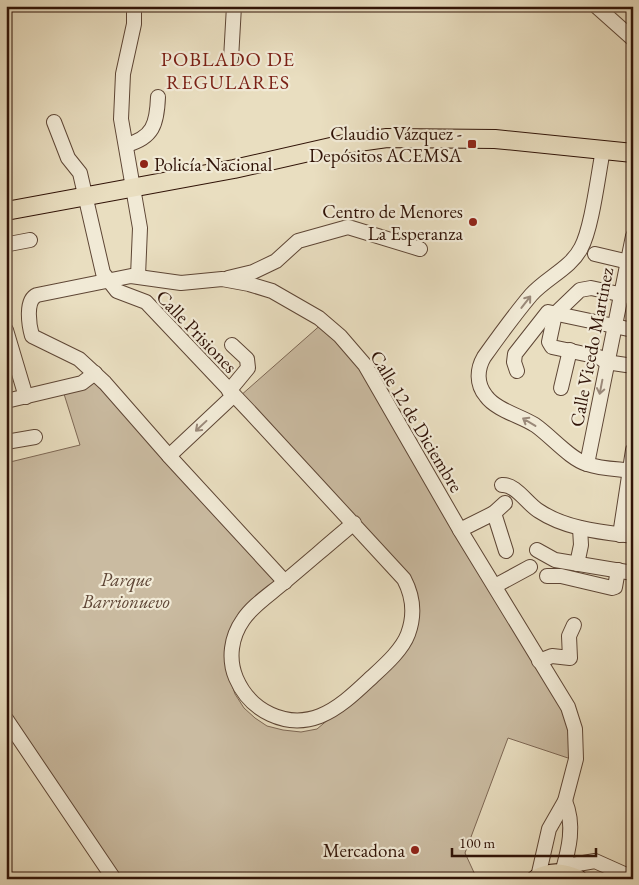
<svg xmlns="http://www.w3.org/2000/svg" width="639" height="885" font-family="'EB Garamond',serif">
<style>
.green{fill:#cabba1;stroke:#7d6754}
.lines{fill:none;stroke-linecap:round;stroke-linejoin:round}
.minor-casing{stroke:#5e4635;stroke-width:16}
.major-casing{stroke:#301307;stroke-width:20}
.minor{stroke:#f1ead6;stroke-width:14}
.major{stroke:#e9dec0;stroke-width:18}
.oneway{stroke:#9a8979}
.poi-dot{fill:#8f2418;stroke:#f1ead6;stroke-width:2}
.labels{text-anchor:middle;stroke-width:4.5;stroke-linejoin:round;paint-order:stroke}
.poi-label{font-size:19px;fill:#301307;stroke:#f1ead6;text-anchor:end}
.street-label{font-size:19px;fill:#301307;stroke:#f1ead6}
.park-label{font-size:19px;font-style:italic;fill:#5e4535;stroke:#f1ead6}
.neighbourhood-label{font-size:20px;letter-spacing:1px;fill:#7a1f14;stroke:#f1ead6}
</style>
<rect width="100%" height="100%" fill="#e9dec0"/>
<filter id="stains"><feTurbulence type="fractalNoise" baseFrequency=".004" numOctaves="4"/><feColorMatrix values="0 0 0 0 .2 0 0 0 0 .09 0 0 0 0 .02 0 0 0 .5 -.17"/></filter>
<radialGradient id="worn" r=".72"><stop offset=".6" stop-color="#630" stop-opacity="0"/><stop offset="1" stop-color="#630" stop-opacity=".3"/></radialGradient>
<!-- green -->
<path class="green" d="M 324,322 L 342,337 L 560,689 L 577,761 L 508,738 L 465,853 L 477,879 L 113,879 L 6,718 L 6,463 L 80,445 L 64,394 L 81,389 L 92,374 L 284,586 L 263,605 L 235,639 L 231,682 L 235,694 L 244,708 L 255,718 L 267,726 L 283,730 L 301,732 L 317,729 L 400,659 L 412,593 L 241,406 L 231,404 Z"/>
<g class="lines">
<defs>
<g id="minor">
<path d="M 134,6 L 134,24 L 123,74 L 121,119 L 140,228 L 138,276"/>
<path d="M 596,6 L 633,39"/>
<path d="M 231,59 L 234,6"/>
<path d="M 54,122 L 68,158 L 80,173 L 103,273 L 117,291 L 146,302 L 251,413 L 404,579 C 413,596 415,615 408,634 C 402,650 385,665 372,677 C 357,691 340,708 320,716 C 286,729 250,711 236,678 C 228,659 231,637 243,620 C 252,606 269,595 282,584 C 306,564 330,543 354,523"/>
<path d="M 126,145 C 153,138 157,124 158,97"/>
<path d="M 603,150 C 598,175 592,228 581,248 C 571,268 546,278 531,295 C 514,315 499,336 484,357 C 477,369 476,384 486,396 C 496,410 521,416 535,425 C 551,436 570,459 587,464 C 601,469 618,469 633,471"/>
<path d="M 6,241 L 9,244 L 30,240"/>
<path d="M 595,254 L 633,263"/>
<path d="M 228,278 L 253,272 L 276,261 L 298,241 L 348,227 L 420,249"/>
<path d="M 633,297 L 591,288 L 580,290 L 555,314 L 549,342 L 552,347 L 599,357 L 606,362 L 633,366"/>
<path d="M 6,330 L 26,397"/>
<path d="M 517,371 L 514,362 L 515,354 L 548,312 L 633,330"/>
<path d="M 561,388 L 570,350"/>
<path d="M 229,391 L 248,368 L 247,359 L 232,345"/>
<path d="M 6,401 L 82,383 L 95,373"/>
<path d="M 6,442 L 35,437"/>
<path d="M 169,456 L 233,396"/>
<path d="M 587,464 L 633,236"/>
<path d="M 502,485 C 516,484 527,504 539,511 C 566,529 601,532 633,536"/>
<path d="M 494,513 L 506,551"/>
<path d="M 460,530 L 494,513 L 505,503"/>
<path d="M 620,535 L 633,450"/>
<path d="M 537,550 L 555,560 L 633,573"/>
<path d="M 577,564 L 581,545 L 580,528"/>
<path d="M 547,576 L 561,576 L 612,588 L 615,587 L 618,570"/>
<path d="M 285,582 L 169,456 L 105,383 L 79,359 L 32,336 C 29,325 25,300 37,295 L 131,276 L 181,283 L 222,279 L 249,284 L 272,291 L 319,318 L 340,336 L 365,365 L 460,530 L 568,707 L 575,729 L 576,759 L 565,801 L 549,829 L 538,877"/>
<path d="M 495,586 L 530,567"/>
<path d="M 539,661 L 552,656 L 570,658 L 569,636 L 574,625"/>
<path d="M 6,719 L 114,879"/>
<path d="M 562,873 C 569,849 575,825 565,801"/>
<path d="M 565,873 L 572,865 L 595,861 L 633,878"/>
</g>
<g id="major">
<path d="M 6,211 L 234,169 L 344,144 L 387,138 L 495,139 L 633,153"/>
<path d="M 536,879 C 551,871 563,872 578,879"/>
</g>
</defs>
<!-- minor casing -->
<use href="#minor" class="minor-casing"/>
<!-- major casing -->
<use href="#major" class="major-casing"/>
<!-- minor -->
<use href="#minor" class="minor"/>
<!-- major -->
<use href="#major" class="major"/>
</g>
<!-- one-way arrows -->
<defs><path id="oneway-shaft" d="M-6 0H5M1.5-3L5.5 0L1.5 3" fill="none" stroke-width="1.6" stroke-linecap="round" stroke-linejoin="round" transform="scale(1.25)"/></defs>
<g class="oneway">
<use href="#oneway-shaft" transform="translate(526 302) rotate(-52)"/>
<use href="#oneway-shaft" transform="translate(601 387) rotate(101)"/>
<use href="#oneway-shaft" transform="translate(529 422) rotate(-149)"/>
<use href="#oneway-shaft" transform="translate(201 426) rotate(137)"/>
</g>
<!-- markers -->
<g class="poi-dot">
<rect x="467" y="139" width="10" height="10" rx="2.5"/>
<circle cx="144" cy="164" r="5"/>
<circle cx="473" cy="222" r="5"/>
<circle cx="415" cy="850" r="5"/>
</g>
<g class="labels">
<!-- poi labels -->
<g class="poi-label">
<text x="462" y="140">Claudio Vázquez -<tspan x="462" dy="22">Depósitos ACEMSA</tspan></text>
<text x="154" y="171" text-anchor="start">Policía Nacional</text>
<text x="463" y="218">Centro de Menores<tspan x="463" dy="22">La Esperanza</tspan></text>
<text x="405" y="857">Mercadona</text>
</g>
<!-- street labels -->
<g class="street-label">
<text transform="translate(197 331) rotate(46)" y="7">Calle Prisiones</text>
<text transform="translate(591 347) rotate(-79)" y="7">Calle Vicedo Martinez</text>
<text transform="translate(417 421) rotate(59)" y="7">Calle 12 de Diciembre</text>
</g>
<!-- park labels -->
<g class="park-label">
<text x="126" y="586">Parque<tspan x="126" dy="22">Barrionuevo</tspan></text>
</g>
<!-- neighbourhood labels -->
<g class="neighbourhood-label">
<text x="228" y="66">POBLADO DE<tspan x="228" dy="23">REGULARES</tspan></text>
</g>
</g>
<!-- margin -->
<rect width="639" height="885" fill="none" stroke="#e9dec0" stroke-width="25"/>
<rect x="8" y="8" width="624" height="870" fill="none" stroke="#301307" stroke-width="2.5"/>
<rect x="12" y="12" width="614" height="860" fill="none" stroke="#301307"/>
<!-- scale -->
<path d="M452 848v8h144v-8" fill="none" stroke="#301307" stroke-width="2.5"/>
<text x="459" y="848" font-size="15" fill="#301307" stroke="#f1ead6" stroke-width="4" paint-order="stroke">100 m</text>
<rect width="100%" height="100%" filter="url(#stains)"/>
<rect width="100%" height="100%" fill="url(#worn)"/>
</svg>
